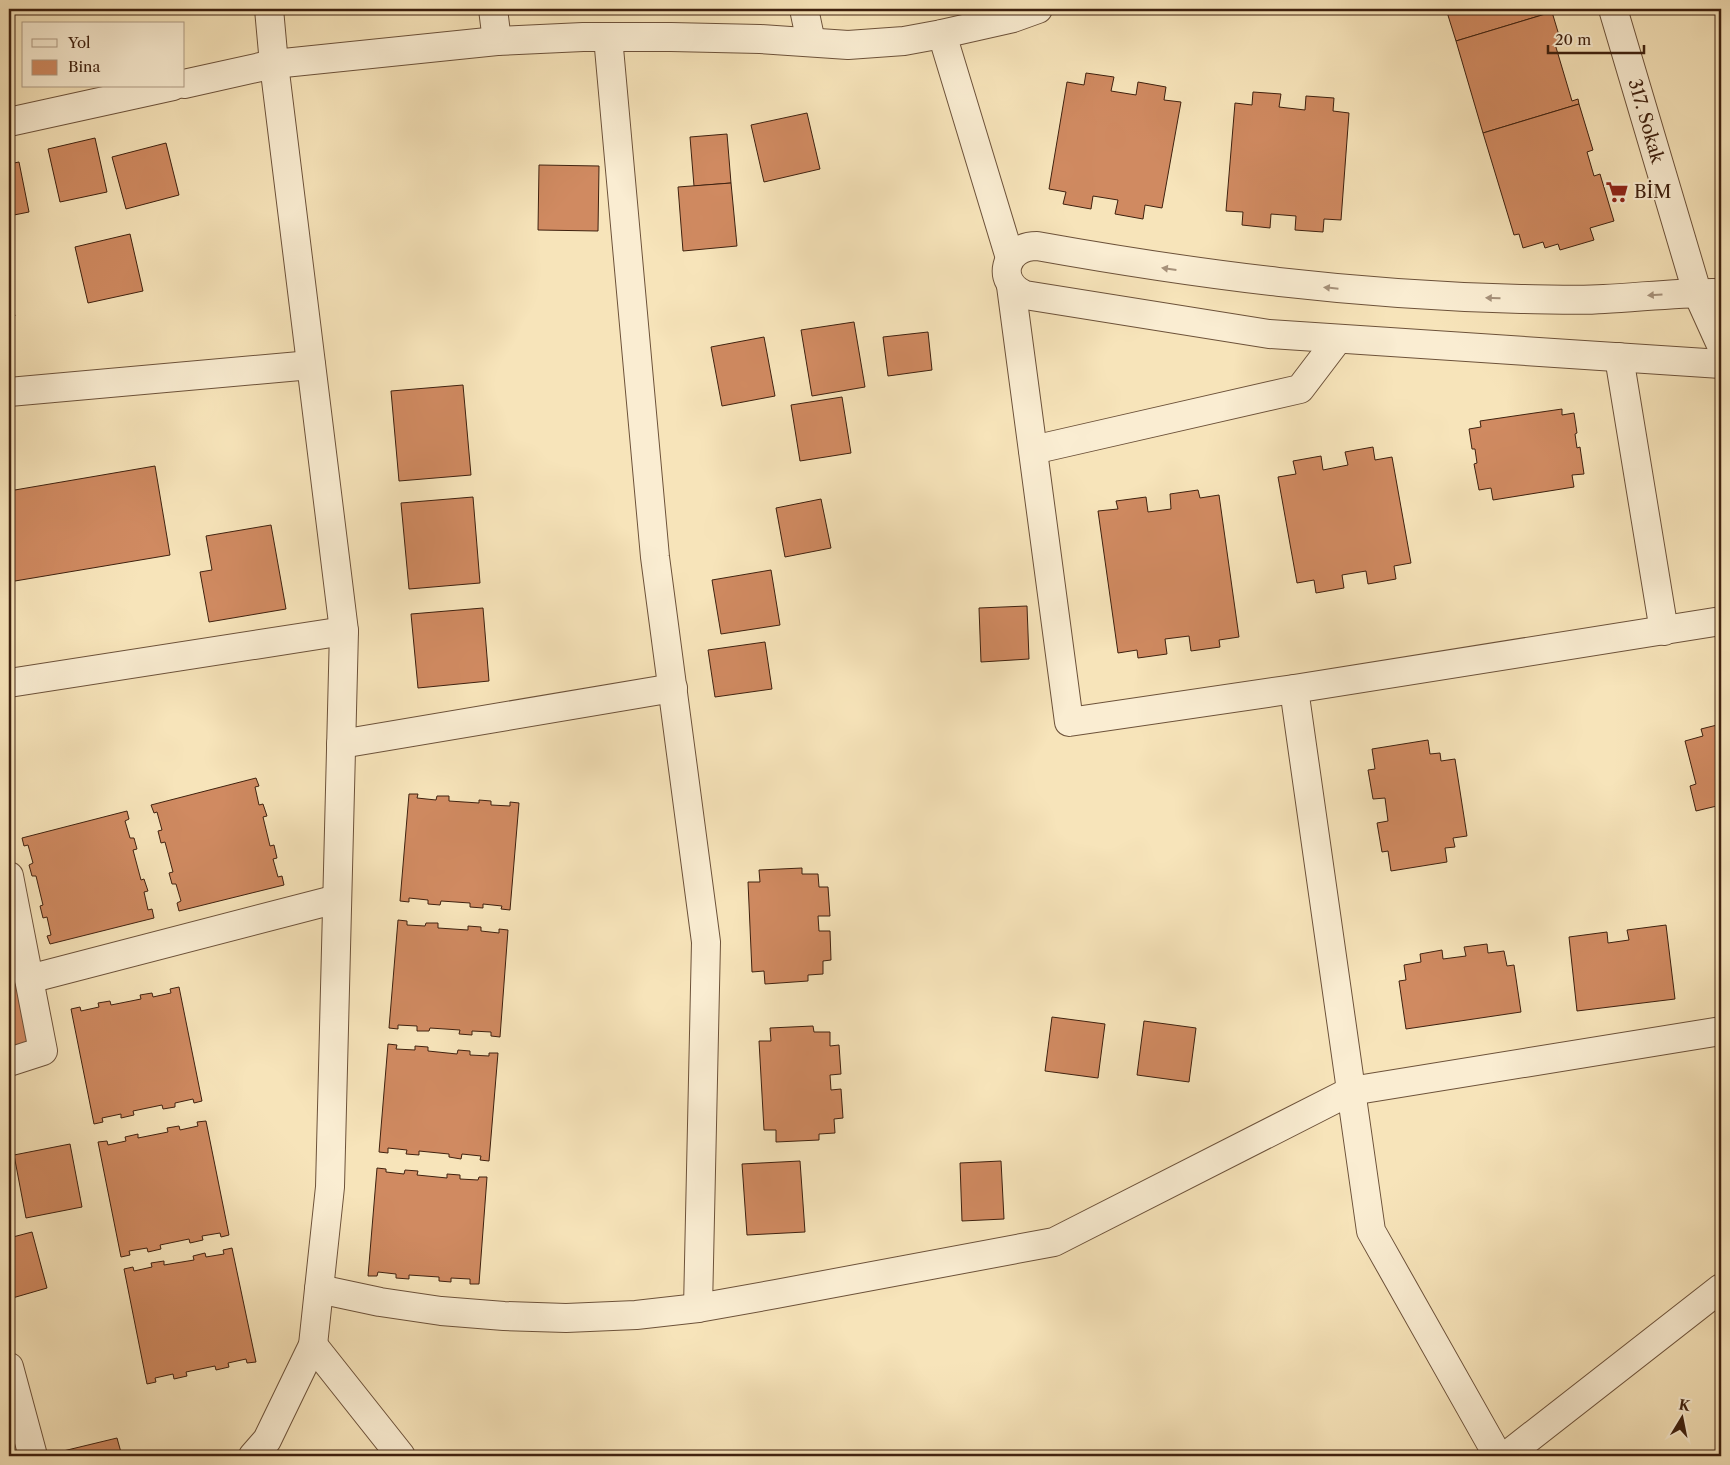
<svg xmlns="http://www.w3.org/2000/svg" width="1730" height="1465" font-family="'Libre Caslon Text',serif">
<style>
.building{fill:#d08a61;stroke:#3f210f}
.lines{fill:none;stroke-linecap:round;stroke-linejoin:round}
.minor-casing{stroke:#6d523a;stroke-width:30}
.minor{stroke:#faedd2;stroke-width:28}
.oneway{fill:#a6917a}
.labels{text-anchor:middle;stroke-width:4;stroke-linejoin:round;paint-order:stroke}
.street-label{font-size:18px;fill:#3f210f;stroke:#faedd2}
.poi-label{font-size:18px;fill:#3f210f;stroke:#faedd2;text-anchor:start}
</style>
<rect width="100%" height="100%" fill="#f7e4ba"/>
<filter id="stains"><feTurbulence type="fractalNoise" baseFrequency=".004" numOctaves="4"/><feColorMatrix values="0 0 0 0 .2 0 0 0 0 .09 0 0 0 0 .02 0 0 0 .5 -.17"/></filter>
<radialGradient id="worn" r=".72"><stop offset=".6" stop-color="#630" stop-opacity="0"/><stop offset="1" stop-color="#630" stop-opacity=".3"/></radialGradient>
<!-- building -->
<g class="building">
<path d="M 1446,9 L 1551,9 L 1552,12 L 1456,41 Z"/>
<path d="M 1552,12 L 1561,42 L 1555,44 L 1572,101 L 1578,99 L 1579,104 L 1483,133 L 1456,41 Z"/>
<path d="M 1086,73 L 1114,77 L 1111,91 L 1136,95 L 1138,82 L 1166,87 L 1164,100 L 1181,102 L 1162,208 L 1145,205 L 1143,219 L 1115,214 L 1118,200 L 1093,196 L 1091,209 L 1063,204 L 1066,192 L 1049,189 L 1067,82 L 1084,85 Z"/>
<path d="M 1253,92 L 1281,94 L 1279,107 L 1305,110 L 1306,96 L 1334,98 L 1333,111 L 1349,113 L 1341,220 L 1324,219 L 1323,232 L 1295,230 L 1296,216 L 1271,214 L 1270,228 L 1242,225 L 1243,212 L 1226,211 L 1235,103 L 1252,105 Z"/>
<path d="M 1579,104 L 1593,150 L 1587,152 L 1594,176 L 1600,174 L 1614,221 L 1590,228 L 1594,240 L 1560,250 L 1558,244 L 1545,248 L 1543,242 L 1523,248 L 1519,234 L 1514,235 L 1483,133 Z"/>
<path d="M 807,113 L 820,169 L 764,182 L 751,125 Z"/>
<path d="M 727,134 L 731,183 L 694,186 L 690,137 Z"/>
<path d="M 95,138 L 107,192 L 60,202 L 48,149 Z"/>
<path d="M 166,143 L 179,195 L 126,209 L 112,157 Z"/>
<path d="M 19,162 L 29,212 L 9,216 L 9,164 Z"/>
<path d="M 539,165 L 599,166 L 598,231 L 538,230 Z"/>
<path d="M 731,183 L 737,246 L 683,251 L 678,187 Z"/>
<path d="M 130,234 L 143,291 L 88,303 L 75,247 Z"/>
<path d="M 9,295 L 15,316 L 9,318 Z"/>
<path d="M 854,322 L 865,387 L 812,396 L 801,330 Z"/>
<path d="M 928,332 L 932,370 L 888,376 L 883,337 Z"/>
<path d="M 764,337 L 775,396 L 722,406 L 711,347 Z"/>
<path d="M 463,385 L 471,475 L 399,481 L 391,391 Z"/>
<path d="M 842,397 L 851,453 L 800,461 L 791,405 Z"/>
<path d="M 1562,409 L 1562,415 L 1574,413 L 1577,433 L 1575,434 L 1577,448 L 1580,447 L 1584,474 L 1572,475 L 1574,487 L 1493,500 L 1491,488 L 1479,490 L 1474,464 L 1477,463 L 1475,449 L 1472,449 L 1469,429 L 1481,427 L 1480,421 Z"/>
<path d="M 1373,447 L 1375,460 L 1392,457 L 1411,563 L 1394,566 L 1396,579 L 1368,584 L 1366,571 L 1342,575 L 1344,588 L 1316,593 L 1314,580 L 1297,583 L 1278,477 L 1296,474 L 1293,461 L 1321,456 L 1323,470 L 1348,465 L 1345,452 Z"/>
<path d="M 155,466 L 170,555 L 9,582 L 9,491 Z"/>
<path d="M 1198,490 L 1200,498 L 1219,495 L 1239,637 L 1219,640 L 1220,647 L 1191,651 L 1189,636 L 1165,639 L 1167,654 L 1138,658 L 1137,650 L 1118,653 L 1098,511 L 1118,509 L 1116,501 L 1146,497 L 1148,512 L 1171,509 L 1170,494 Z"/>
<path d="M 473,497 L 480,583 L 409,589 L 401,503 Z"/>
<path d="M 821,499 L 831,548 L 785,557 L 776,508 Z"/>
<path d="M 271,525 L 286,609 L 209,622 L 200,572 L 212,570 L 206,536 Z"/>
<path d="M 771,570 L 780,625 L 721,634 L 712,580 Z"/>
<path d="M 1027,606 L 1029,659 L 981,662 L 979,608 Z"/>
<path d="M 483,608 L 489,681 L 418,688 L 411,614 Z"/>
<path d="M 765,642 L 772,689 L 715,697 L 708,650 Z"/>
<path d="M 1721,724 L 1721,805 L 1696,811 L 1690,786 L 1696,784 L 1685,741 L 1703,736 L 1701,729 Z"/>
<path d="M 1428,740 L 1430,754 L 1440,753 L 1441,761 L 1455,759 L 1467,836 L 1453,838 L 1455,847 L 1445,848 L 1447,862 L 1391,871 L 1388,851 L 1382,852 L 1377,823 L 1388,821 L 1385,798 L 1373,799 L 1368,770 L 1375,769 L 1372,749 Z"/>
<path d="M 256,778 L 259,786 L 255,787 L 259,805 L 263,804 L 267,816 L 263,817 L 270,846 L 274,845 L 277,858 L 273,859 L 278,877 L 282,876 L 284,885 L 179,911 L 177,903 L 181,901 L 176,884 L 172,884 L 169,873 L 173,872 L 165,842 L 161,843 L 158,831 L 162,830 L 157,812 L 154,813 L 151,805 Z"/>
<path d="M 409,794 L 418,794 L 417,798 L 436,800 L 437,796 L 449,796 L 449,801 L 479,803 L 479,800 L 491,801 L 491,805 L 510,806 L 510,802 L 519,803 L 510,910 L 501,909 L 502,906 L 483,904 L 483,908 L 470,907 L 470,903 L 441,901 L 440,905 L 428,904 L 428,900 L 409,898 L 409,902 L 400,901 Z"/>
<path d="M 127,811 L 129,819 L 125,821 L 130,838 L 134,838 L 137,849 L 133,850 L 141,880 L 144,879 L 148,891 L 144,892 L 148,910 L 152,909 L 154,918 L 50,944 L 47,936 L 51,935 L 47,917 L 43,918 L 40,906 L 43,905 L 36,876 L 32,876 L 29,865 L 33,863 L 28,845 L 24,846 L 22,838 Z"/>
<path d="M 802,868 L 802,874 L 818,874 L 819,887 L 828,887 L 830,916 L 818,916 L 819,931 L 830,931 L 831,960 L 823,961 L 823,974 L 808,975 L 808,981 L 765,984 L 764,971 L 752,972 L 748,882 L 760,882 L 759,870 Z"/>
<path d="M 398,920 L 407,921 L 407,925 L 425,926 L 426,923 L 438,923 L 438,928 L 468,930 L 468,926 L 481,927 L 481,931 L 499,933 L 499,929 L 508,930 L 500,1037 L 491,1036 L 491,1032 L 472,1031 L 472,1035 L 459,1034 L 460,1030 L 430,1028 L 429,1031 L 417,1031 L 417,1026 L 398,1025 L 398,1029 L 389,1028 Z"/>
<path d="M 1666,925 L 1675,999 L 1577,1011 L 1569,937 L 1607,932 L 1608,943 L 1629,940 L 1627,930 Z"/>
<path d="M 1487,944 L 1488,953 L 1504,951 L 1507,966 L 1514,965 L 1521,1012 L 1406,1029 L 1399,981 L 1406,980 L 1404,965 L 1421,962 L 1420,954 L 1442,950 L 1443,959 L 1466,956 L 1464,947 Z"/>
<path d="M 14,965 L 32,1048 L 9,1053 L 9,966 Z"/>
<path d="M 179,987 L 202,1101 L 194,1103 L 193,1099 L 175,1103 L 175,1107 L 163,1109 L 162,1105 L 133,1111 L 134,1115 L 121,1118 L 121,1114 L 102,1118 L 103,1122 L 94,1124 L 71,1009 L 80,1007 L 81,1011 L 99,1007 L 98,1003 L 110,1001 L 111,1005 L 141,999 L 140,995 L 152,993 L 153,997 L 171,993 L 170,989 Z"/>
<path d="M 1052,1017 L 1105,1024 L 1098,1078 L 1045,1071 Z"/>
<path d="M 1144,1021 L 1196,1028 L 1189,1082 L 1137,1075 Z"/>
<path d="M 813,1026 L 814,1032 L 830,1032 L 830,1046 L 839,1045 L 841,1074 L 830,1075 L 831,1090 L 841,1089 L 843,1118 L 834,1119 L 835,1133 L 819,1134 L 819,1140 L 776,1142 L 776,1130 L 764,1130 L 759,1041 L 771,1041 L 770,1028 Z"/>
<path d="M 388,1044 L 397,1045 L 396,1049 L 415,1050 L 415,1046 L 428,1047 L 428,1051 L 457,1054 L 458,1050 L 470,1051 L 470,1055 L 489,1056 L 489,1053 L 498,1053 L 489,1161 L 480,1160 L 481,1156 L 462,1154 L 461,1159 L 449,1157 L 449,1154 L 419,1151 L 419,1155 L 406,1154 L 407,1150 L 388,1148 L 388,1153 L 379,1152 Z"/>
<path d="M 206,1121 L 229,1235 L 221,1237 L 220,1233 L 202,1236 L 203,1240 L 190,1243 L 189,1239 L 160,1245 L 161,1249 L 148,1252 L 147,1248 L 129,1251 L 130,1255 L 121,1257 L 98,1142 L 107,1141 L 108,1145 L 126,1141 L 125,1137 L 138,1134 L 138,1138 L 168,1132 L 167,1128 L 179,1126 L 180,1130 L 198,1126 L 197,1122 Z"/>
<path d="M 70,1144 L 82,1207 L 26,1218 L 14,1155 Z"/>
<path d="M 800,1161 L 805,1232 L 747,1235 L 742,1164 Z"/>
<path d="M 1001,1161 L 1004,1219 L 962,1221 L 960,1163 Z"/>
<path d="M 377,1168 L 386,1169 L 386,1172 L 404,1174 L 405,1170 L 418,1171 L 417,1175 L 447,1178 L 447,1174 L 460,1175 L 460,1179 L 478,1180 L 479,1177 L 487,1177 L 479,1284 L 470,1284 L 470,1279 L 451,1278 L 451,1282 L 439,1281 L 439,1277 L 409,1275 L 409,1279 L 396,1278 L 396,1274 L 378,1272 L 377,1276 L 368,1276 Z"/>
<path d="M 32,1232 L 47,1288 L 9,1299 L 9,1238 Z"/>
<path d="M 232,1248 L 256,1362 L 247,1363 L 246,1359 L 228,1363 L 229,1367 L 216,1370 L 215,1366 L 186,1372 L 187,1376 L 174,1379 L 173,1374 L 155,1378 L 156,1382 L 147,1384 L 124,1269 L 133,1267 L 134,1271 L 152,1267 L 151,1263 L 164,1261 L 164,1265 L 194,1260 L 193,1256 L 205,1253 L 206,1257 L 224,1254 L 223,1250 Z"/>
<path d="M 117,1438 L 122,1456 L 60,1456 L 59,1452 Z"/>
</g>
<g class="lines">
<defs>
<g id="minor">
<path d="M 493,9 L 497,41"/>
<path d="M 804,9 L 811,42"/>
<path d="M 1613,9 L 1697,292 L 1721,345"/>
<path d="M 942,34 L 1010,258"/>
<path d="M 608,37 L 655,557 L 706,942 L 698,1308"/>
<path d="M 184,84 L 274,64 L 497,41 L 583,37 L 671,37 L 760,39 L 848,45 L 904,41 L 942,34 L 1013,18 L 1038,9"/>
<path d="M 9,122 L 173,86"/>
<path d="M 1011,286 L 1069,722 L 1294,689 L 1721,621"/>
<path d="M 1721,293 C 1682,292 1643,297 1604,299 C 1577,301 1549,299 1521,299 C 1356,295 1199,275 1037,246 C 1004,246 995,282 1025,295 L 1269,334 L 1721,364"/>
<path d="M 1619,357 L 1664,631"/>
<path d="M 9,392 L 311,365"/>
<path d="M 1033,450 L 1300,389 L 1338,339"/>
<path d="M 9,683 L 344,631"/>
<path d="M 1294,689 L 1371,1231 L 1498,1456"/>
<path d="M 341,744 L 673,688"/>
<path d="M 9,876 L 43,1051 L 9,1062"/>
<path d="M 29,979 L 337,899"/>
<path d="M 319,1289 L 380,1302 L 441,1311 L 504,1316 L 566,1318 L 636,1315 L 698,1308 L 776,1294 L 1054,1242 L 1351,1091 L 1721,1031"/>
<path d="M 313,1345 L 401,1456"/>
<path d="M 9,1367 L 33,1456"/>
<path d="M 253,1456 L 267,1440 L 313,1345 L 330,1187 L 344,631 L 274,64 L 269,9"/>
<path d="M 1506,1456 L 1721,1288"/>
</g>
</defs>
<!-- minor casing -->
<use href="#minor" class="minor-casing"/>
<!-- minor -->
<use href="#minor" class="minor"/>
</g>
<!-- one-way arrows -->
<defs><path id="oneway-solid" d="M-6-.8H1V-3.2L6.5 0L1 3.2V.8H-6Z" transform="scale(1.25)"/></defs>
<g class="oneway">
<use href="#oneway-solid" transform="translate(1169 269) rotate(-172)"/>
<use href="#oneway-solid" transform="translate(1331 288) rotate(-174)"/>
<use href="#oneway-solid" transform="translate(1655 295) rotate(176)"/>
<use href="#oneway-solid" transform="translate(1493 298) rotate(-178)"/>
</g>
<!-- icons -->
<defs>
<symbol id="supermarket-bare" viewBox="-9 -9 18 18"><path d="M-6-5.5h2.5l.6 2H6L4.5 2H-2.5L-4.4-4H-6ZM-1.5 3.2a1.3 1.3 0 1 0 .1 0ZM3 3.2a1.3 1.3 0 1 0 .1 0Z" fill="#8f2418" stroke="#faedd2" stroke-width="2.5" paint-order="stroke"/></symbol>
</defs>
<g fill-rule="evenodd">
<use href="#supermarket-bare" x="1601" y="176" width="32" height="32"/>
</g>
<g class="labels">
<!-- street labels -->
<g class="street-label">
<text transform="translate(1646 121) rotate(74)" y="6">317. Sokak</text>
</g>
<!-- poi labels -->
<g class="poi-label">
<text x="1634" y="198">BİM</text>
</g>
</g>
<!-- margin -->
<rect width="1730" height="1465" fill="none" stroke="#f7e4ba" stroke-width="30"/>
<rect x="10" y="10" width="1710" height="1445" fill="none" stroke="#3f210f" stroke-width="2.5"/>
<rect x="15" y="15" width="1700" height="1435" fill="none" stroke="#3f210f"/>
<!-- legend -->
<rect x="22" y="22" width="162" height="65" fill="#faedd2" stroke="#af9b84"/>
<rect x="32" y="39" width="25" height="8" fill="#faedd2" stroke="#af9b84"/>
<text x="68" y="48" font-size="15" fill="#3f210f">Yol</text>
<rect x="32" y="60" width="25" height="15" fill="#d08a61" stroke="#af9b84"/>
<text x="68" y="72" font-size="15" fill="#3f210f">Bina</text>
<!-- north arrow -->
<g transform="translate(1682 1418) rotate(10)" stroke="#faedd2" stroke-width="4" paint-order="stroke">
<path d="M0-4L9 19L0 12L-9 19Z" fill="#3f210f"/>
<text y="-8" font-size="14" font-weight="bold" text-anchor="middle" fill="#3f210f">K</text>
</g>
<!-- scale -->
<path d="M1548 45v8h96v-8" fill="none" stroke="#3f210f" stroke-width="2.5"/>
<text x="1555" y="45" font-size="15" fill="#3f210f" stroke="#faedd2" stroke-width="4" paint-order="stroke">20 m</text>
<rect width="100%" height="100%" filter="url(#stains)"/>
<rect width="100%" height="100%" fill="url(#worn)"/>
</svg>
